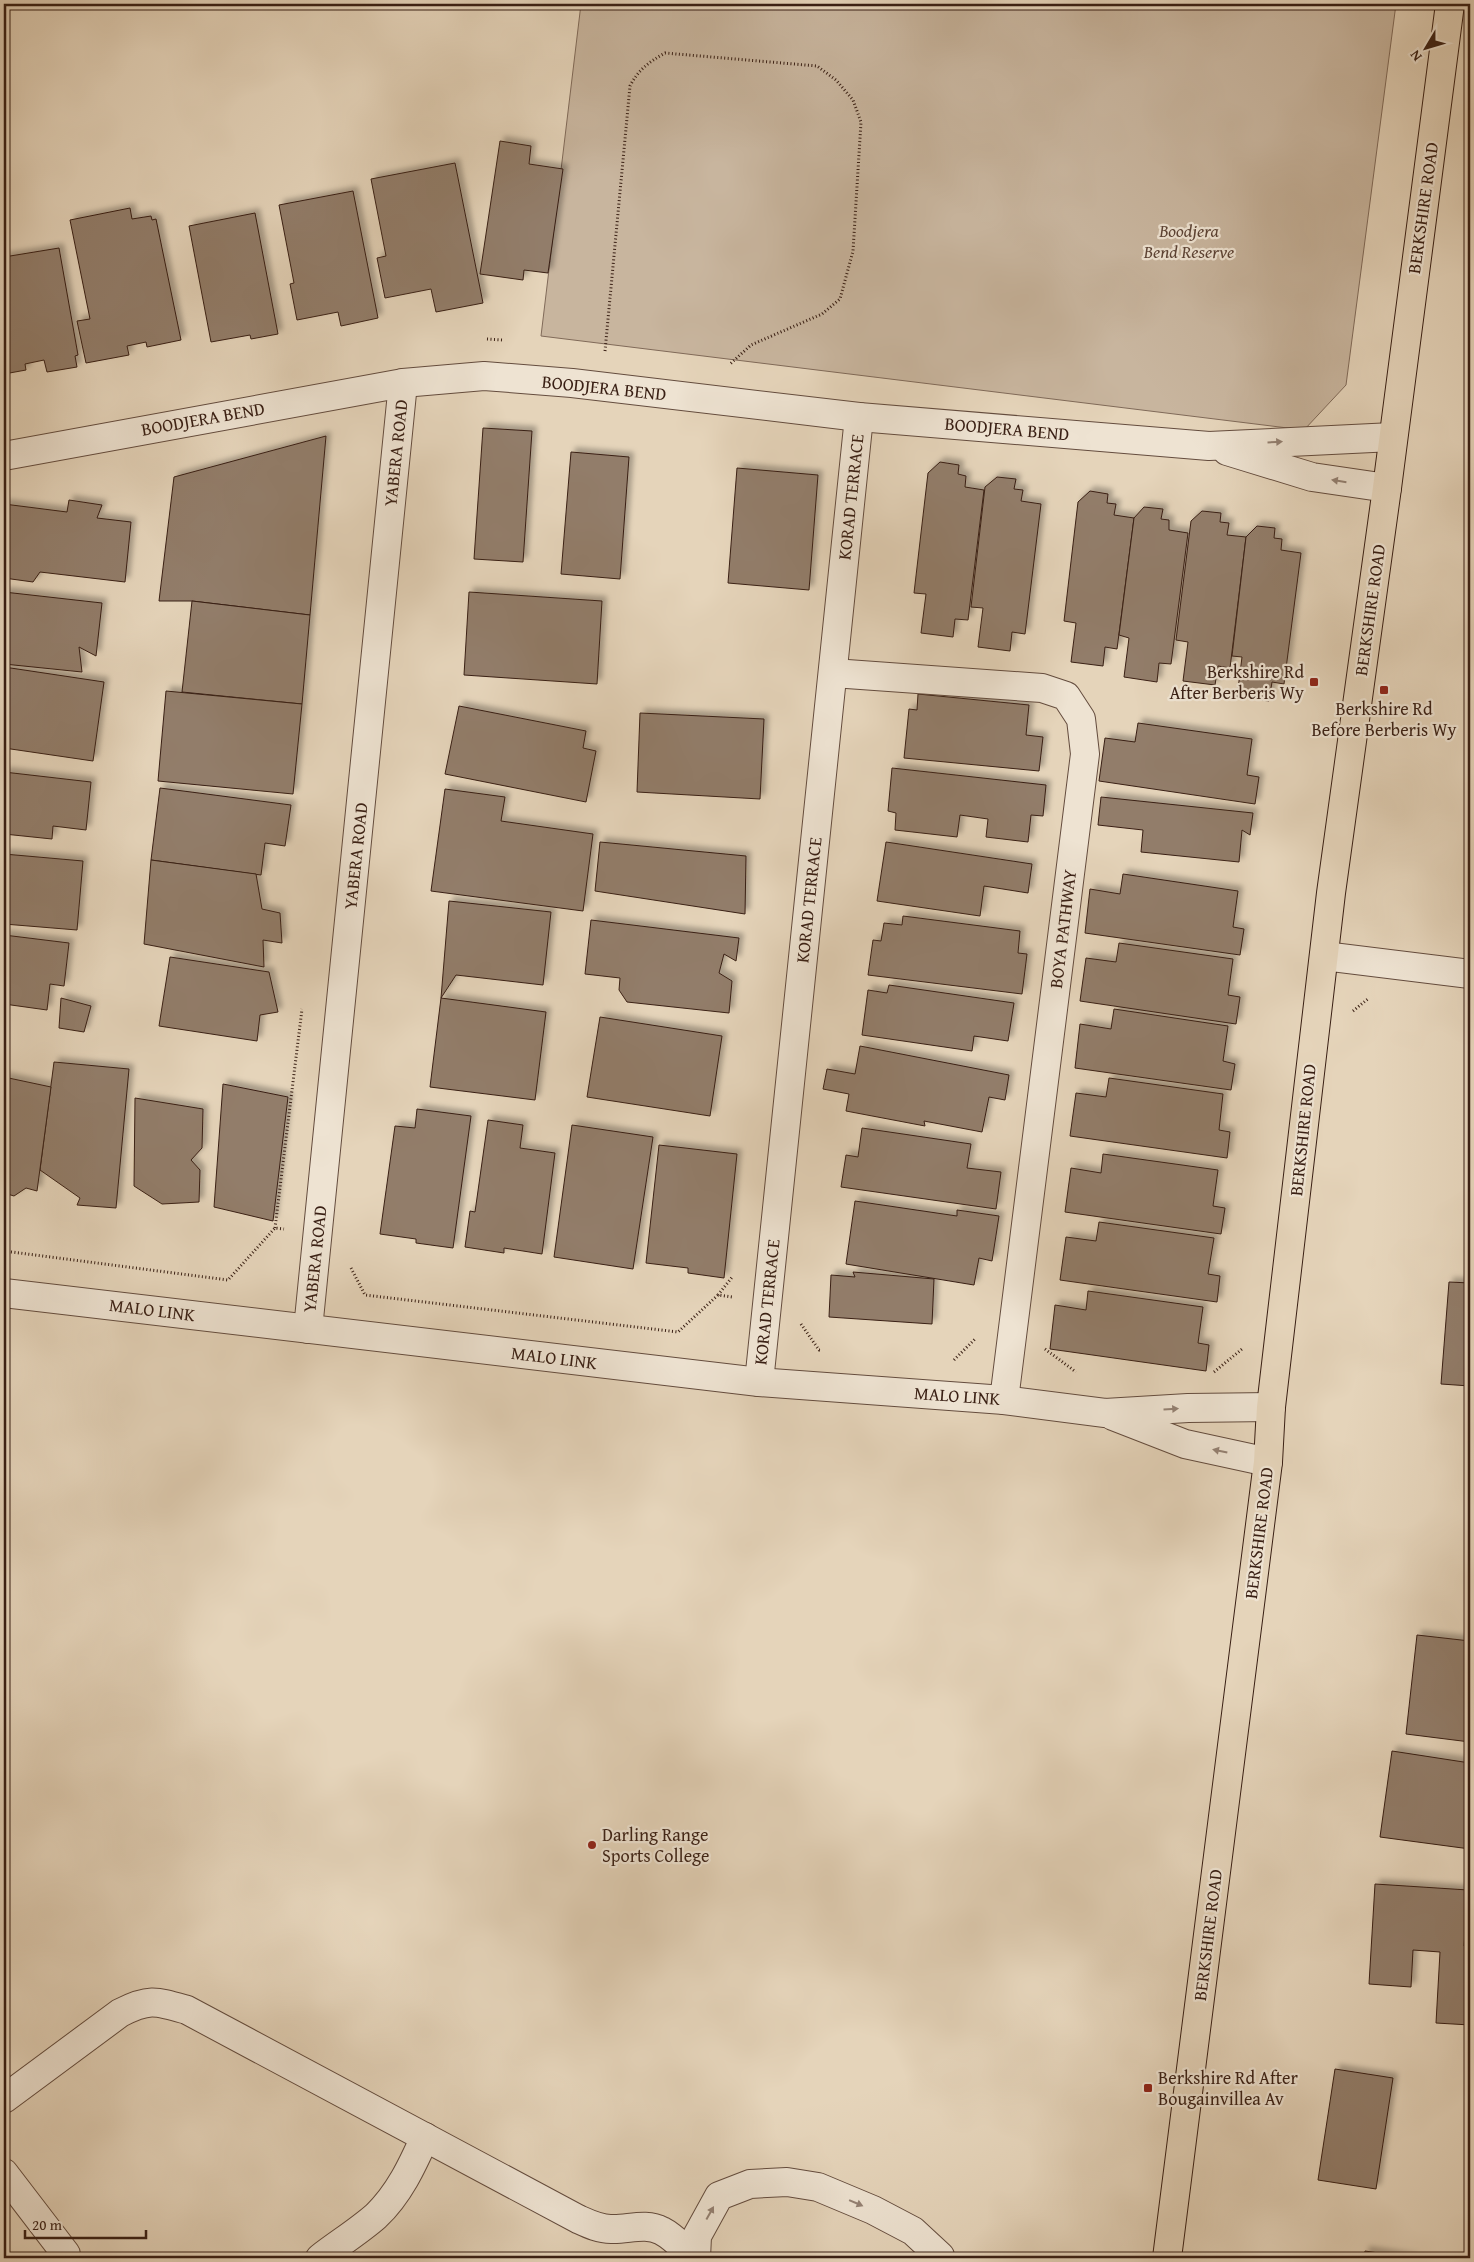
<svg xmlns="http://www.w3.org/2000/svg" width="1474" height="2262" font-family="'Gentium Book Plus',serif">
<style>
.green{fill:#c8b59e;stroke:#806a59}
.building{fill:#927d6a;stroke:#391f14;filter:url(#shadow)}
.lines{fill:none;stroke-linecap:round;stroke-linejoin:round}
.minor-casing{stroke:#644c3e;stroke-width:30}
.major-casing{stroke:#391f14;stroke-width:30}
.path{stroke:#391f14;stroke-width:3;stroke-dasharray:1 2.5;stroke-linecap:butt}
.minor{stroke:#eee3d2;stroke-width:28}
.major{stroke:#e5d4ba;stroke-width:28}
.oneway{fill:#948173}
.poi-dot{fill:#8f2418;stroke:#eee3d2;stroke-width:2}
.labels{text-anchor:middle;stroke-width:4.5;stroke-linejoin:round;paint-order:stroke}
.street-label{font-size:18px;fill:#391f14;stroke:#eee3d2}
.park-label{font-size:18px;font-style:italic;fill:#5d4436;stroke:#eee3d2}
.poi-label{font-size:18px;fill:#391f14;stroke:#eee3d2;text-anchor:start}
</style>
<defs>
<filter id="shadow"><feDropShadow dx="4.5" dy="-4.5" stdDeviation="2.5" flood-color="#0004"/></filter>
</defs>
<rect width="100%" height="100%" fill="#e5d4ba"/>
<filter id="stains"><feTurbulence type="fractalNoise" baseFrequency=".004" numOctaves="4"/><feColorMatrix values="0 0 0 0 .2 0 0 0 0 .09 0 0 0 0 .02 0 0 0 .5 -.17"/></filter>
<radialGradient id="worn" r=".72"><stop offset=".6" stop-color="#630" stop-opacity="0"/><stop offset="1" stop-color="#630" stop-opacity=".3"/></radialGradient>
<!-- green -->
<path class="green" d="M 581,4 L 1396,4 L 1346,385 L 1304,430 L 541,336 Z"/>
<!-- building -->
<g class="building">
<path d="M 500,141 L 531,146 L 529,164 L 563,169 L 548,273 L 524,270 L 523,280 L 480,274 Z"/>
<path d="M 455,163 L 483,303 L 436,312 L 431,289 L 385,298 L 377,258 L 386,256 L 371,179 Z"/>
<path d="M 353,191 L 378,318 L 341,326 L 338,312 L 297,320 L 290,284 L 294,283 L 279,205 Z"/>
<path d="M 130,208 L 132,219 L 151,216 L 152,220 L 156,219 L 181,340 L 147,347 L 146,342 L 127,346 L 129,355 L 86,363 L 77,321 L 90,319 L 70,220 Z"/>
<path d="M 255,213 L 278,334 L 251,339 L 250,335 L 211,342 L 189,226 Z"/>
<path d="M 59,248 L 78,355 L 75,356 L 77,367 L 47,372 L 44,360 L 25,364 L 26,370 L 4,374 L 4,257 Z"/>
<path d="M 483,428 L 532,431 L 523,562 L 474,559 Z"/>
<path d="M 326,436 L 310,615 L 192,601 L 159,601 L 174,477 Z"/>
<path d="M 571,452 L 629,457 L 620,579 L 561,574 Z"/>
<path d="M 940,462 L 959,465 L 958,474 L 966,476 L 965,487 L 984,490 L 968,620 L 955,619 L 953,637 L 921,633 L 926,594 L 914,593 L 928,473 Z"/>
<path d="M 737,468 L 818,475 L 809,590 L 728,583 Z"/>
<path d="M 997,477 L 1016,479 L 1014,489 L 1023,490 L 1021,501 L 1041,504 L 1025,634 L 1012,632 L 1010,651 L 978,647 L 983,608 L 971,607 L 985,487 Z"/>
<path d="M 1090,491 L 1108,494 L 1107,503 L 1116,504 L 1114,515 L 1134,518 L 1117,649 L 1105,647 L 1103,666 L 1071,662 L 1076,623 L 1064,621 L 1078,502 Z"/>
<path d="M 69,500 L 102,505 L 97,518 L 131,522 L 125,582 L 40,572 L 33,582 L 4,578 L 4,504 L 67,512 Z"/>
<path d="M 1144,507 L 1163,509 L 1161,519 L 1169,520 L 1169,530 L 1188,533 L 1171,664 L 1159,663 L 1157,682 L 1124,677 L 1129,638 L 1119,635 L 1134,518 Z"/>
<path d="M 1202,511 L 1221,513 L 1220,522 L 1229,523 L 1227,535 L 1246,537 L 1230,668 L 1218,666 L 1215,685 L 1183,681 L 1188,642 L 1176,640 L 1191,521 Z"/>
<path d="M 1257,526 L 1275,528 L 1274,538 L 1282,539 L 1281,550 L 1301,553 L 1284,684 L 1272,682 L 1269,701 L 1237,697 L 1242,657 L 1232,656 L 1246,537 Z"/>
<path d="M 4,592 L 102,603 L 96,656 L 79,647 L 82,672 L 4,664 Z"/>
<path d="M 469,592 L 602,601 L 597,684 L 464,675 Z"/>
<path d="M 192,601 L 310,615 L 302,704 L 182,692 Z"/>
<path d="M 4,667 L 104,682 L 93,761 L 4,748 Z"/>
<path d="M 166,691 L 302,704 L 293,794 L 158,781 Z"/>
<path d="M 918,694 L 1029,705 L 1026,735 L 1043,737 L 1039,771 L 904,758 L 909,709 L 917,710 Z"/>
<path d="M 459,706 L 586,731 L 583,748 L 596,751 L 586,802 L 445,774 Z"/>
<path d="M 640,713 L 764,719 L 760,799 L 637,792 Z"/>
<path d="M 1138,723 L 1252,739 L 1247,775 L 1259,777 L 1255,804 L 1099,781 L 1105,738 L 1135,742 Z"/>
<path d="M 892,768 L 1046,785 L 1043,816 L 1031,815 L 1028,842 L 986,837 L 988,819 L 960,815 L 957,837 L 895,830 L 896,813 L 888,811 Z"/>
<path d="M 4,772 L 91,782 L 86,830 L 53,826 L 52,839 L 4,834 Z"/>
<path d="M 160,788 L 291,805 L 285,846 L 265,843 L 261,875 L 151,860 Z"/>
<path d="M 445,789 L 505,797 L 501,821 L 593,834 L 583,911 L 431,891 Z"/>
<path d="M 1101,797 L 1253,813 L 1250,835 L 1242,830 L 1239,862 L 1141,852 L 1143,830 L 1098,825 Z"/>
<path d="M 600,842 L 746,856 L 745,914 L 595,891 Z"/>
<path d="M 886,842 L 1032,864 L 1028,893 L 984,886 L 980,916 L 877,901 Z"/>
<path d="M 4,854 L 83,861 L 77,930 L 4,924 Z"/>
<path d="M 151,860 L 256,874 L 262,909 L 280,913 L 282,943 L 263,940 L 264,967 L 144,944 Z"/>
<path d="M 1123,874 L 1238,891 L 1233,927 L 1244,929 L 1240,955 L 1085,933 L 1090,889 L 1120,894 Z"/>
<path d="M 449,901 L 551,912 L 543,985 L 456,975 L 441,998 Z"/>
<path d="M 903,916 L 1020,931 L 1018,953 L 1027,954 L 1022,994 L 868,975 L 873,940 L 881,941 L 884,923 L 902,925 Z"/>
<path d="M 591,920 L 739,938 L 736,961 L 724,954 L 719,973 L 732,981 L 729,1013 L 627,1002 L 619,990 L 620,978 L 585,974 Z"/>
<path d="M 4,935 L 69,943 L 64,986 L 50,984 L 47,1010 L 4,1004 Z"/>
<path d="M 1119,943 L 1233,959 L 1228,995 L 1240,997 L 1236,1024 L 1080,1001 L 1086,958 L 1116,962 Z"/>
<path d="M 170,957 L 269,972 L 278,1012 L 260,1015 L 257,1041 L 159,1026 Z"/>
<path d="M 889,985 L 1014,1003 L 1008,1041 L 974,1036 L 972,1051 L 862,1035 L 868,990 L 887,993 Z"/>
<path d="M 61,998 L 91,1006 L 84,1032 L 59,1028 Z"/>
<path d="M 441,998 L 546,1012 L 535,1100 L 430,1087 Z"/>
<path d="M 1114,1009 L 1228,1026 L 1223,1061 L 1235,1064 L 1231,1090 L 1075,1068 L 1080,1024 L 1111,1029 Z"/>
<path d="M 600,1017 L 722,1036 L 710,1116 L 587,1097 Z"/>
<path d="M 860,1046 L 1009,1075 L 1005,1100 L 989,1097 L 982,1132 L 924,1121 L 925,1126 L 846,1111 L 849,1094 L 823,1089 L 827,1069 L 855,1074 Z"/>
<path d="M 54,1062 L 129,1069 L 116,1208 L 77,1205 L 80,1198 L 40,1170 Z"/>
<path d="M 4,1077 L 51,1087 L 37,1191 L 26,1188 L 14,1196 L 4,1193 Z"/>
<path d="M 1109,1078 L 1223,1094 L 1219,1130 L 1230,1132 L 1227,1158 L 1070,1136 L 1076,1093 L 1106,1097 Z"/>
<path d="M 223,1084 L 288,1097 L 273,1221 L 214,1207 Z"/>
<path d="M 135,1098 L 203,1109 L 202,1148 L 191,1160 L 200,1170 L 199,1202 L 162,1204 L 134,1186 Z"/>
<path d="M 417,1109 L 471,1116 L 453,1248 L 416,1243 L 416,1239 L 380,1234 L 395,1126 L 415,1128 Z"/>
<path d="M 488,1120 L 523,1125 L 520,1148 L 555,1153 L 542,1254 L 504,1248 L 504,1253 L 465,1247 L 470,1211 L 475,1212 Z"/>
<path d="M 572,1125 L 653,1137 L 633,1269 L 554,1257 Z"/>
<path d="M 862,1128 L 971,1144 L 967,1168 L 1001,1172 L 996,1209 L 841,1187 L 846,1155 L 858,1157 Z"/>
<path d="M 659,1145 L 737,1154 L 724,1278 L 688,1273 L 688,1268 L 646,1263 Z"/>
<path d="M 1103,1154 L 1218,1170 L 1213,1206 L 1225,1208 L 1221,1234 L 1065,1212 L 1071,1168 L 1101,1173 Z"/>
<path d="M 855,1201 L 957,1216 L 957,1210 L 999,1216 L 992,1261 L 979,1258 L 974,1285 L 846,1264 Z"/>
<path d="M 1099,1222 L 1214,1238 L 1208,1274 L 1220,1276 L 1217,1302 L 1060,1280 L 1066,1237 L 1096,1241 Z"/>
<path d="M 853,1272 L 934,1279 L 932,1324 L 829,1317 L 831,1275 L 855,1277 Z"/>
<path d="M 1449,1282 L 1470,1283 L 1470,1386 L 1441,1384 Z"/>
<path d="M 1088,1291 L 1203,1307 L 1198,1343 L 1209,1345 L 1206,1371 L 1050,1349 L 1055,1305 L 1086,1310 Z"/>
<path d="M 1417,1635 L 1470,1641 L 1470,1742 L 1406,1734 Z"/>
<path d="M 1392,1751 L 1470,1763 L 1470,1849 L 1380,1837 Z"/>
<path d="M 1375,1884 L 1468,1890 L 1464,1946 L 1470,1947 L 1470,2025 L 1436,2023 L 1440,1952 L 1413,1950 L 1411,1987 L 1369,1984 Z"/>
<path d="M 1335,2069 L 1393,2078 L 1376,2189 L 1318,2180 Z"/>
<path d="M 1365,2251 L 1413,2258 L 1364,2258 Z"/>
</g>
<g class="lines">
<defs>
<g id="minor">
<path d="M 1227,451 L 1312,477 L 1387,488"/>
<path d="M 4,456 L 403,383 L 484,376 L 572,383 L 859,417 L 1209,446 L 1393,437"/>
<path d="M 833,673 L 1042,688 L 1066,696 L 1081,719 L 1085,754 L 1004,1400"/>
<path d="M 1324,956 L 1470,974"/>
<path d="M 4,1293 L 759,1382 L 1004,1400 L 1105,1413 L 1188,1408 L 1271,1407"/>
<path d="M 308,1329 L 403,383"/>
<path d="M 759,1382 L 859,417"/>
<path d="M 1113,1416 L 1185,1444 L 1268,1462"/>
<path d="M 4,2099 L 120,2013 C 149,1998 156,2001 187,2010 L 578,2219 C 589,2224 599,2229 611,2229 C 628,2230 645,2222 662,2231 C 674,2237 685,2250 695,2258"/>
<path d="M 4,2173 L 66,2254"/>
<path d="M 320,2258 C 338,2244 359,2231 376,2216 C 399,2194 412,2166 425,2137"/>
<path d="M 696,2258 L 697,2236 L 719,2196 L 750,2184 L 787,2182 L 818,2187 L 873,2210 L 913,2231 L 940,2256"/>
</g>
<path id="major" d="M 1167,2258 L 1268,1462 L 1271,1407 L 1331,893 L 1387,488 L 1450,4"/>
</defs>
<!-- minor casing -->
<use href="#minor" class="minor-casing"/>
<!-- major casing -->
<use href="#major" class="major-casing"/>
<!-- path -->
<g class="path">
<path d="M 487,339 L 503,340"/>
<path d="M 605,351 L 630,86 C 638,70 649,62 665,53 L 817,66 L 836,80 L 853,100 L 861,122 L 853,251 L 840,299 L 822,314 L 751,345 L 729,365"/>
<path d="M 1353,1011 L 1369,998"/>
<path d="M 275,1228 L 302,1009"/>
<path d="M 4,1251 L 228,1280 L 275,1228 L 284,1229"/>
<path d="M 351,1268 L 365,1295 L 678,1332 L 718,1295 L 732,1297"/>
<path d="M 718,1295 L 733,1276"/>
<path d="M 801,1324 L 819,1350 L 821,1350"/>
<path d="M 1045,1349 L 1076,1372"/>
<path d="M 954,1360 L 976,1338"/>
<path d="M 1214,1372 L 1242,1349"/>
<path d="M 533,2258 L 573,2256"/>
</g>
<!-- minor -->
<use href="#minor" class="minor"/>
<!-- major -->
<use href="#major" class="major"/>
</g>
<!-- one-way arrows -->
<defs><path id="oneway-solid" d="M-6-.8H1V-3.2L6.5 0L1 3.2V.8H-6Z" transform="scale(1.25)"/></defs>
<g class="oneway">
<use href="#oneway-solid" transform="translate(1275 442) rotate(-4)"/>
<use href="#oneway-solid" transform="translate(1339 481) rotate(-171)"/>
<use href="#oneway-solid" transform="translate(1171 1409) rotate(-4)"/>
<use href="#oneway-solid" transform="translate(1220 1451) rotate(-168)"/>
<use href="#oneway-solid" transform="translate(856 2203) rotate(23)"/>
<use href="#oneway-solid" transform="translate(710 2213) rotate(-61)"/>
</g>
<!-- markers -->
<g class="poi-dot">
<rect x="1309" y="677" width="10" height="10" rx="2.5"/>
<rect x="1379" y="685" width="10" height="10" rx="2.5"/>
<circle cx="592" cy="1845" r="5"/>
<rect x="1143" y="2083" width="10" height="10" rx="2.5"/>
</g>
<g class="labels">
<!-- street labels -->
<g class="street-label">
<text transform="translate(1423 208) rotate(-82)" y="6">BERKSHIRE ROAD</text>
<text transform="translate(604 388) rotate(6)" y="6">BOODJERA BEND</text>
<text transform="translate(203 419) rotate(-10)" y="6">BOODJERA BEND</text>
<text transform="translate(1007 429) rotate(5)" y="6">BOODJERA BEND</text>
<text transform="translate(396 453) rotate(-84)" y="6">YABERA ROAD</text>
<text transform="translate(851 497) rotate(-84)" y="6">KORAD TERRACE</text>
<text transform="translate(1370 610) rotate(-82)" y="6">BERKSHIRE ROAD</text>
<text transform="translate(356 856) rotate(-84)" y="6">YABERA ROAD</text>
<text transform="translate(809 900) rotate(-84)" y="6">KORAD TERRACE</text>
<text transform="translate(1063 929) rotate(-83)" y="6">BOYA PATHWAY</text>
<text transform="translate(1303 1130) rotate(-84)" y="6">BERKSHIRE ROAD</text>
<text transform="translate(315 1259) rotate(-84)" y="6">YABERA ROAD</text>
<text transform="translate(767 1302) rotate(-84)" y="6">KORAD TERRACE</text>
<text transform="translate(152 1310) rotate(7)" y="6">MALO LINK</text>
<text transform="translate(554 1358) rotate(7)" y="6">MALO LINK</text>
<text transform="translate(957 1396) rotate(4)" y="6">MALO LINK</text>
<text transform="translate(1259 1533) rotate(-83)" y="6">BERKSHIRE ROAD</text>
<text transform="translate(1208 1935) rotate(-83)" y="6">BERKSHIRE ROAD</text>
</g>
<!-- park labels -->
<g class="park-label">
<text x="1189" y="237">Boodjera<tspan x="1189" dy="21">Bend Reserve</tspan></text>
</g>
<!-- poi labels -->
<g class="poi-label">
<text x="1304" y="678" text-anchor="end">Berkshire Rd<tspan x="1304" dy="21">After Berberis Wy</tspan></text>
<text x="1384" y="715" text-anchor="middle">Berkshire Rd<tspan x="1384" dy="21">Before Berberis Wy</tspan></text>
<text x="602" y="1841">Darling Range<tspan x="602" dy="21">Sports College</tspan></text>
<text x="1158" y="2084">Berkshire Rd After<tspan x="1158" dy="21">Bougainvillea Av</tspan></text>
</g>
</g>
<!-- margin -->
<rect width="1474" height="2262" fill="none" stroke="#e5d4ba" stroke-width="20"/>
<rect x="5" y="5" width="1464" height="2252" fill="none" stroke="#391f14" stroke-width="2.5"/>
<rect x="10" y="10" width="1454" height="2242" fill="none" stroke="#391f14"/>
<!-- north arrow -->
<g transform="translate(1426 48) rotate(232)" stroke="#eee3d2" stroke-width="4" paint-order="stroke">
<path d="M0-4L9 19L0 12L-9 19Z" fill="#391f14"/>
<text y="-8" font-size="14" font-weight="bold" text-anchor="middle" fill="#391f14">N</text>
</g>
<!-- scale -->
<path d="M25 2230v8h121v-8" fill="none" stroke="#391f14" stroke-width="2.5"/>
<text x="32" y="2230" font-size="15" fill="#391f14" stroke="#eee3d2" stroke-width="4" paint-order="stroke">20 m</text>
<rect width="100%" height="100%" filter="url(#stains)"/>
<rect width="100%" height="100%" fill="url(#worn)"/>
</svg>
